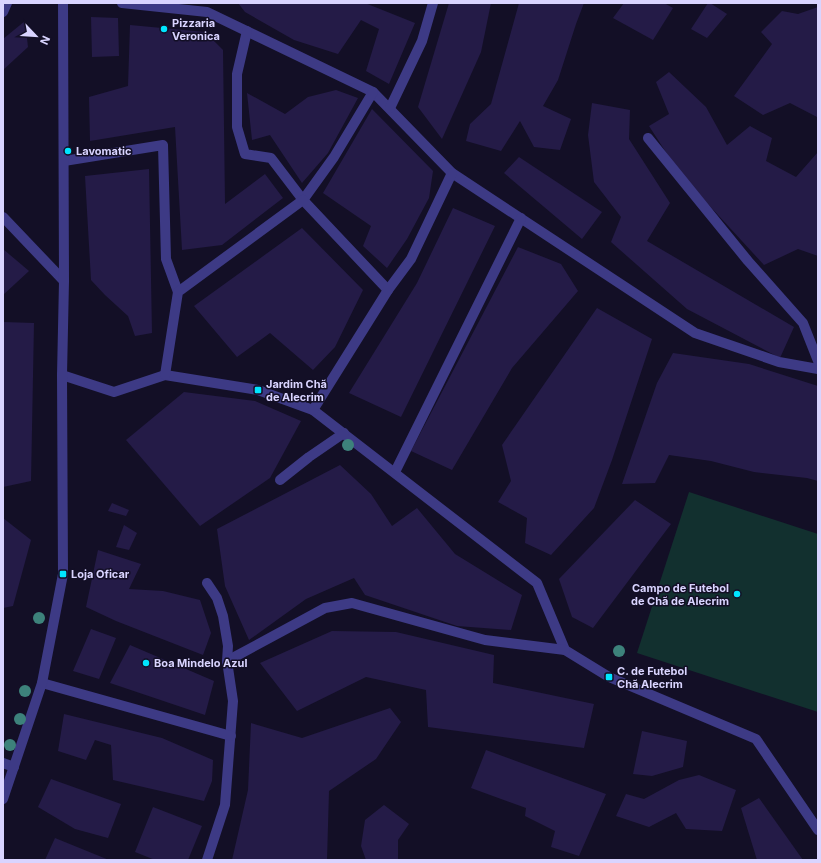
<svg xmlns="http://www.w3.org/2000/svg" width="821" height="863" font-family="Inter,sans-serif">
<style>
.green{fill:#12302f}
.building{fill:#241b47}
.lines{fill:none;stroke-linecap:round;stroke-linejoin:round}
.minor{stroke:#3d3a85;stroke-width:10}
.tertiary{stroke:#3d3a85;stroke-width:10}
.tree{fill:#3d827b}
.poi-dot{fill:#00e5ff;stroke:#130f26;stroke-width:1.5}
.labels{text-anchor:middle;stroke-width:3;stroke-linejoin:round;paint-order:stroke}
.poi-label{font-size:11px;font-weight:bold;fill:#d9d4ff;stroke:#130f26;text-anchor:start}
</style>
<rect width="100%" height="100%" fill="#130f26"/>
<!-- green -->
<path class="green" d="M 689,492 L 818,534 L 818,712 L 637,653 Z"/>
<!-- building -->
<g class="building">
<path d="M 238,3 L 365,3 L 415,23 L 389,84 L 366,71 L 379,29 L 361,20 L 338,54 L 294,40 L 245,12 Z"/>
<path d="M 449,3 L 491,3 L 481,52 L 442,139 L 418,107 Z"/>
<path d="M 519,3 L 584,3 L 576,24 L 558,80 L 543,106 L 571,119 L 560,150 L 534,147 L 520,121 L 501,151 L 466,141 L 470,124 L 491,104 Z"/>
<path d="M 624,3 L 664,3 L 673,8 L 653,40 L 613,18 Z"/>
<path d="M 708,3 L 710,3 L 727,14 L 707,38 L 691,29 Z"/>
<path d="M 818,7 L 817,117 L 790,103 L 763,115 L 734,96 L 772,44 L 761,32 L 782,11 L 798,14 Z"/>
<path d="M 91,17 L 118,18 L 119,56 L 92,57 Z"/>
<path d="M 25,21 L 28,47 L 3,70 L 3,39 Z"/>
<path d="M 130,25 L 205,32 L 223,50 L 225,204 L 265,174 L 283,198 L 222,245 L 182,250 L 175,127 L 90,141 L 89,97 L 128,86 Z"/>
<path d="M 669,72 L 706,107 L 727,145 L 750,126 L 772,138 L 766,161 L 796,177 L 818,152 L 818,256 L 798,249 L 764,265 L 707,203 L 671,160 L 649,126 L 669,114 L 656,82 Z"/>
<path d="M 336,90 L 358,98 L 328,153 L 302,183 L 270,135 L 252,140 L 247,93 L 285,114 L 308,97 Z"/>
<path d="M 592,103 L 630,110 L 629,139 L 670,203 L 647,241 L 794,327 L 780,358 L 687,309 L 611,242 L 621,217 L 594,182 L 588,135 Z"/>
<path d="M 372,109 L 433,171 L 429,198 L 407,239 L 387,268 L 363,246 L 371,226 L 323,193 Z"/>
<path d="M 519,157 L 602,212 L 582,239 L 504,173 Z"/>
<path d="M 149,169 L 152,333 L 135,336 L 128,316 L 105,295 L 91,280 L 85,176 Z"/>
<path d="M 453,208 L 495,226 L 401,417 L 349,393 L 417,283 Z"/>
<path d="M 302,228 L 363,290 L 335,347 L 313,370 L 270,333 L 237,357 L 194,306 Z"/>
<path d="M 518,247 L 561,264 L 578,291 L 512,368 L 452,470 L 411,451 Z"/>
<path d="M 3,249 L 29,271 L 3,295 Z"/>
<path d="M 597,308 L 652,339 L 612,460 L 594,508 L 551,555 L 525,543 L 527,518 L 498,502 L 511,481 L 502,445 Z"/>
<path d="M 3,322 L 34,323 L 31,481 L 3,487 Z"/>
<path d="M 673,353 L 749,364 L 818,386 L 818,481 L 807,478 L 754,472 L 711,461 L 669,455 L 655,483 L 622,484 L 657,383 Z"/>
<path d="M 184,392 L 255,401 L 301,421 L 270,478 L 200,526 L 126,440 Z"/>
<path d="M 340,465 L 371,494 L 392,526 L 417,508 L 455,554 L 522,595 L 511,630 L 457,626 L 365,595 L 354,578 L 306,599 L 249,640 L 225,586 L 217,529 Z"/>
<path d="M 635,500 L 671,524 L 593,628 L 572,617 L 559,579 Z"/>
<path d="M 112,503 L 129,510 L 126,516 L 108,511 Z"/>
<path d="M 3,518 L 31,540 L 13,606 L 3,608 Z"/>
<path d="M 124,525 L 137,533 L 129,550 L 116,547 Z"/>
<path d="M 98,550 L 141,564 L 129,589 L 163,591 L 200,600 L 211,633 L 203,655 L 116,621 L 86,607 Z"/>
<path d="M 91,629 L 116,638 L 99,679 L 73,671 Z"/>
<path d="M 332,631 L 396,632 L 494,655 L 493,683 L 594,704 L 584,748 L 428,727 L 426,690 L 366,677 L 297,711 L 260,663 Z"/>
<path d="M 130,645 L 214,681 L 205,715 L 110,683 Z"/>
<path d="M 390,708 L 401,722 L 376,759 L 329,791 L 327,860 L 232,860 L 248,790 L 251,723 L 302,738 Z"/>
<path d="M 64,714 L 162,738 L 213,760 L 212,781 L 204,801 L 113,780 L 111,745 L 95,740 L 86,760 L 58,751 Z"/>
<path d="M 642,731 L 687,741 L 683,767 L 652,776 L 633,774 Z"/>
<path d="M 486,750 L 606,794 L 579,856 L 551,847 L 555,831 L 525,816 L 526,808 L 471,788 Z"/>
<path d="M 699,775 L 736,790 L 722,831 L 686,829 L 676,813 L 649,827 L 616,816 L 626,794 L 644,799 L 679,780 Z"/>
<path d="M 51,779 L 121,804 L 108,838 L 75,829 L 38,807 Z"/>
<path d="M 759,798 L 803,860 L 757,860 L 741,808 Z"/>
<path d="M 384,805 L 409,824 L 398,840 L 398,860 L 366,860 L 361,846 L 365,820 Z"/>
<path d="M 153,807 L 202,826 L 188,860 L 155,860 L 135,852 Z"/>
<path d="M 55,838 L 109,860 L 45,860 Z"/>
</g>
<g class="lines">
<!-- minor -->
<g class="minor">
<path d="M 122,3 L 207,12 L 373,92 L 452,173 L 695,333 L 779,362 L 818,369"/>
<path d="M 3,12 L 7,3"/>
<path d="M 247,31 L 237,74 L 237,127 L 245,154 L 271,158 L 303,200 L 334,157 L 373,92"/>
<path d="M 390,108 L 422,41 L 433,3"/>
<path d="M 648,138 L 748,261 L 803,323 L 818,361"/>
<path d="M 64,161 L 163,145 L 166,259 L 178,292"/>
<path d="M 3,217 L 64,281"/>
<path d="M 62,375 L 114,392 L 165,375 L 258,390 L 313,410 L 537,583 L 565,650 L 609,677 L 756,739 L 818,830"/>
<path d="M 165,375 L 178,292 L 303,200 L 388,290"/>
<path d="M 313,410 L 388,290 L 411,259 L 452,173"/>
<path d="M 395,472 L 521,218"/>
<path d="M 280,480 L 309,457 L 344,433"/>
<path d="M 207,583 L 217,598 L 223,616 L 228,646 L 227,661 L 233,701 L 225,805 L 207,860"/>
<path d="M 227,661 L 325,608 L 352,603 L 485,640 L 565,650"/>
<path d="M 42,683 L 231,736"/>
<path d="M 3,763 L 14,767"/>
</g>
<!-- tertiary -->
<path class="tertiary" d="M 3,799 L 42,683 L 63,574 L 62,375 L 64,281 L 63,3"/>
</g>
<!-- trees -->
<g class="tree">
<circle cx="348" cy="445" r="6"/>
<circle cx="39" cy="618" r="6"/>
<circle cx="619" cy="651" r="6"/>
<circle cx="25" cy="691" r="6"/>
<circle cx="20" cy="719" r="6"/>
<circle cx="10" cy="745" r="6"/>
</g>
<!-- markers -->
<g class="poi-dot">
<circle cx="164" cy="29" r="4"/>
<circle cx="68" cy="151" r="4"/>
<rect x="254" y="386" width="8" height="8" rx="2"/>
<rect x="59" y="570" width="8" height="8" rx="2"/>
<circle cx="737" cy="594" r="4"/>
<circle cx="146" cy="663" r="4"/>
<rect x="605" y="673" width="8" height="8" rx="2"/>
</g>
<g class="labels">
<!-- poi labels -->
<g class="poi-label">
<text x="172" y="27">Pizzaria<tspan x="172" dy="13">Veronica</tspan></text>
<text x="76" y="155">Lavomatic</text>
<text x="266" y="388">Jardim Chã<tspan x="266" dy="13">de Alecrim</tspan></text>
<text x="71" y="578">Loja Oficar</text>
<text x="729" y="592" text-anchor="end">Campo de Futebol<tspan x="729" dy="13">de Chã de Alecrim</tspan></text>
<text x="154" y="667">Boa Mindelo Azul</text>
<text x="617" y="675">C. de Futebol<tspan x="617" dy="13">Chã Alecrim</tspan></text>
</g>
</g>
<!-- border -->
<rect width="821" height="863" fill="none" stroke="#d9d4ff" stroke-width="8"/>
<!-- north arrow -->
<g transform="translate(36 36) rotate(115)" stroke="#130f26" stroke-width="3" paint-order="stroke">
<path d="M0-3L7 15L0 10L-7 15Z" fill="#d9d4ff"/>
<text y="-6" font-size="11" font-weight="bold" text-anchor="middle" fill="#d9d4ff">N</text>
</g>
</svg>
